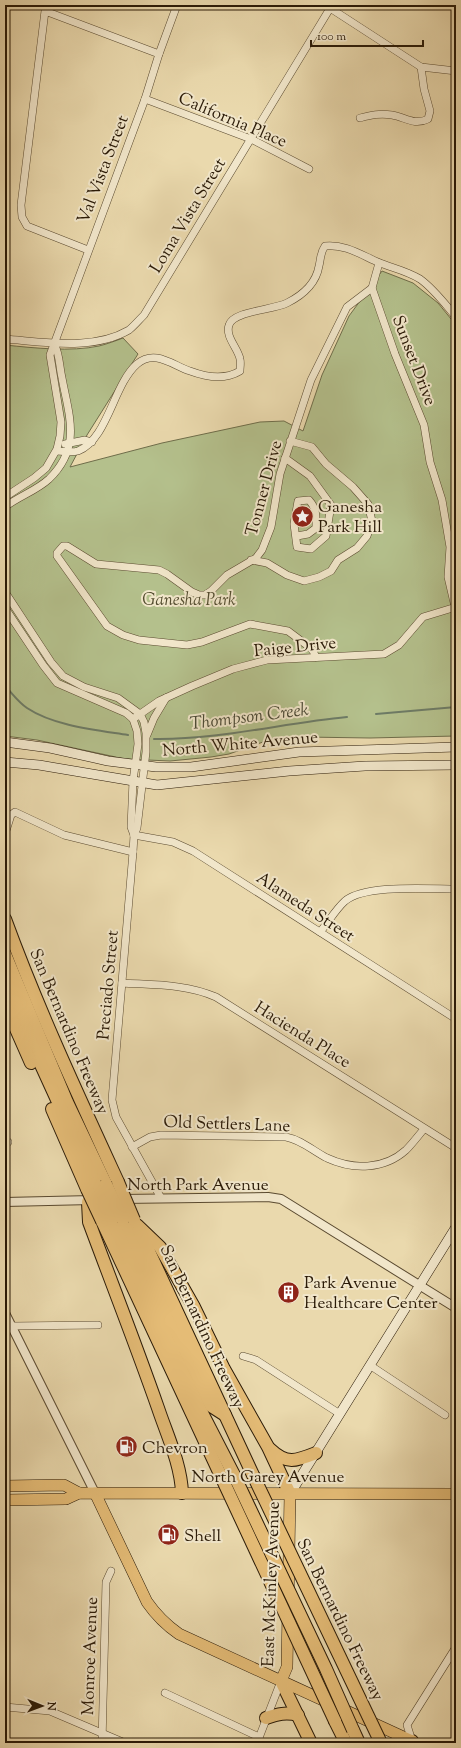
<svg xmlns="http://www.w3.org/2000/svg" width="461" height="1748" font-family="'Sorts Mill Goudy',serif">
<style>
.green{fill:#b4c08c;stroke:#6f6d4a}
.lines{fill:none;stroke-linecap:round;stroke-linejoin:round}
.stream{stroke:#6d7b66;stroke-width:2}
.minor-casing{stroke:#5a4a30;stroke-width:8}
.tertiary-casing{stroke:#5a4a30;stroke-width:10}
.secondary-casing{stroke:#2a1a07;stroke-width:10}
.primary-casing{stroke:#2a1a07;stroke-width:12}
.motorway-casing{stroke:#2a1a07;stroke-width:14}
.minor{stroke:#f1e6ca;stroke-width:7}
.tertiary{stroke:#f1e6ca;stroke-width:8}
.secondary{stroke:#f1e6ca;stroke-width:9}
.primary{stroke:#e5bc76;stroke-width:11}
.motorway{stroke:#e5bc76;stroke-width:12}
.motorway-bridge-casing{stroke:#2a1a07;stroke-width:14;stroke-linecap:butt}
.motorway-bridge{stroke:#e5bc76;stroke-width:12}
.labels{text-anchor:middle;stroke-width:4;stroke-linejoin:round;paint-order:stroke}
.street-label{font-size:17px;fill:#2a1a07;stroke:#f1e6ca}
.poi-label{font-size:17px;fill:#2a1a07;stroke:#f1e6ca;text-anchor:start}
.park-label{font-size:17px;font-style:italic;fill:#534c2f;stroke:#f1e6ca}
.water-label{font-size:18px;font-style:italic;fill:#4b4a36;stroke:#f1e6ca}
</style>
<rect width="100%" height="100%" fill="#ead9ad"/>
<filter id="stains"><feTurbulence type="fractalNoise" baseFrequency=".005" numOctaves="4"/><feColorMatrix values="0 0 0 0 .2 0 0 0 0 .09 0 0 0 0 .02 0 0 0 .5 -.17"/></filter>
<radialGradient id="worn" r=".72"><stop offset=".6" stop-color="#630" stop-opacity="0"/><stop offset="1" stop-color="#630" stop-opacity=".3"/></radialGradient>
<!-- green -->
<path class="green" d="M 382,271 L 413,283 L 438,303 L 456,325 L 456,736 L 370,738 L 304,737 L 263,742 L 229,754 L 211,757 L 170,761 L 125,759 L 37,740 L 5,736 L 5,345 C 34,348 71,352 99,346 C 107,344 115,341 123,338 L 138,354 L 87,435 L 70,467 L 162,443 L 260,422 L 284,421 L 303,431 L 322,375 L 349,316 Z"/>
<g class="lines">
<!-- stream -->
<g class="stream">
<path d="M 5,686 C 12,693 18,702 27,708 C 54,726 96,730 128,735"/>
<path d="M 376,714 L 456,707"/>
<path d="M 154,739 C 219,740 283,723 347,717"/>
</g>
<defs>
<g id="minor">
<path d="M 330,8 L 421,67 L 456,71"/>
<path d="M 145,99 L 251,139 L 309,169"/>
<path d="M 360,118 C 371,115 380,113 392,115 C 405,117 414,126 428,119 L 430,111 L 424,89 L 421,67"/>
<path d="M 88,250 L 27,226 L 22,217 L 21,205 L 45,11 L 159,54"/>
<path d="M 372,288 L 395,354 L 424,425 L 430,462 L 442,500 L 450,547 L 448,577 L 455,607"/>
<path d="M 5,339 C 45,342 93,351 129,330 C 134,326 139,320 144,315 L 332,5"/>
<path d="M 65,444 L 85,440 L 92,442"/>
<path d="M 57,451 C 64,451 71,453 78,451 C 108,439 113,385 137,364 C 155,349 172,365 190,371 C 206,377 225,380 240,371 C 240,367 241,363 240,359 C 238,348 225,337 229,325 C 233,311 273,310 287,303 C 303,295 316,284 319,266 C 321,258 320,253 325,246 C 346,244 361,255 380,263 C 393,268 407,271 420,279 C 434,289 445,304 456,317"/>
<path d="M 285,458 L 310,476 L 331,505 L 326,536 L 311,549 L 297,547 L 294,524 L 298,501 L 309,500 C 317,509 316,516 316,528 L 308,534 L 297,536"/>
<path d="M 5,497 L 34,478 L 46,468 L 57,449 L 60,436 L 61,422 L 50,355 L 145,99 L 159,54 L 177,5"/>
<path d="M 5,507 C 19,496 36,491 49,479 C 82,447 69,416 62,378 C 59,365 60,355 54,343"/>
<path d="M 251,560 L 267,563 L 287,575 L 304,581 L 319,577 L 331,571 L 338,560 L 357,548 L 367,536 L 372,521 L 368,504 L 353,487 L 326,464 L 312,447 L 290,441"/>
<path d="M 5,592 L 51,662 L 63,676 L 84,687 L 118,698 L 140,714 L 144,722 L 146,733 L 146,752 L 137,828 L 134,835"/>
<path d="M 5,608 L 43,665 L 57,683 L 126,713 L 133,719 L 137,731 L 138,744 L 133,781 L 131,827 L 134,835 L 133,852 L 112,1100 L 116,1117 L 161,1198"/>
<path d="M 316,657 L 312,649 L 288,631 L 250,624 L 202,642 L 187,645 L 139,640 L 123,635 L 107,626 L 57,556 L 57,553 L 63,546 L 67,546 L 96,564 L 159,570 L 167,574 L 192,592 L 199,595 L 205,595 L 211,591 L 227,575 L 256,558 L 262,550 L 271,527 L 280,474 L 311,380 L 347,307 L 372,288 L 379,263"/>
<path d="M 133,719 L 159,701 L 192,686 L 233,669 L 267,660 L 384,654 L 399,645 L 423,617 L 456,607"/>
<path d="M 147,735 L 154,718 L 166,698"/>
<path d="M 5,834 L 11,815 L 15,812 L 64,835 L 133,852"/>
<path d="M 134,835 L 173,842 L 193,851 L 456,1019"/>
<path d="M 320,932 C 328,923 335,910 345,901 C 365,884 429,889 456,889"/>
<path d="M 122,983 C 154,985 186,984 216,997 L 456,1148"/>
<path d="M 5,1142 L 8,1142"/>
<path d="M 132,1147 L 150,1137 L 161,1135 L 286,1137 C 302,1140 313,1151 327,1158 C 353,1170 384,1170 406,1150 C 412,1144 418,1136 424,1129"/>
<path d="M 12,1326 L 98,1325"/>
<path d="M 243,1356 L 256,1360 L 340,1414"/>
<path d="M 371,1366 L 445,1415"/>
<path d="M 165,1693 L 259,1737"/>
<path d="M 5,1707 L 50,1711 L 125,1743"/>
<path d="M 412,1741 L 407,1725 L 456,1647"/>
<path d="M 102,1743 L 106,1582 L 111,1571"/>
<path d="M 257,1743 L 281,1681"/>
</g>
<g id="tertiary">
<path d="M 122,1199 L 268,1197 L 281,1199 L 456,1308"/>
<path d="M 5,1202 L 92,1200"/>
<path d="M 5,1313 L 95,1493"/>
</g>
<g id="secondary">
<path d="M 5,742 L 50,748 L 108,761 L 156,767 L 191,767 L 299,752 L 456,747"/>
<path d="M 5,762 L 39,765 L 157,785 L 289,771 L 365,766 L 456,765"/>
<path d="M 290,1494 L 456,1227"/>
</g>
<g id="primary">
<path d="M 5,1486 L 64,1485 L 79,1493"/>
<path d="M 95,1493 L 147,1602 C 156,1615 166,1625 179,1634 L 412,1741"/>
<path d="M 5,1500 L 66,1499 L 79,1493 L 456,1494"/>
<path d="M 281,1681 L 287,1667 L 290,1494"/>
</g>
<g id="motorway">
<path d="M 5,919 C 38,1009 78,1095 118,1182"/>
<path d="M 5,954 L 67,1102 L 106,1184"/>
<path d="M 5,978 L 37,1056 L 95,1183"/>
<path d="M 5,1004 L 31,1063"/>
<path d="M 52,1109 L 87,1189"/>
<path d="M 88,1202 L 89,1222 C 112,1284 136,1345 158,1408 C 167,1435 181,1464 182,1493"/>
<path d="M 123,1220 L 211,1406 L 225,1415"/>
<path d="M 102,1221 L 220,1474"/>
<path d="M 112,1221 L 200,1409 L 234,1475"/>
<path d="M 137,1225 L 160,1247 L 194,1307 L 224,1369 L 268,1447 L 290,1494"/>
<path d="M 139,1230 L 253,1475"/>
<path d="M 270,1449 C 287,1465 296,1461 316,1453"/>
<path d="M 281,1681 L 311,1743"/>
<path d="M 266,1718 C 278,1714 286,1712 298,1715"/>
<path d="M 335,1721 L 346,1743"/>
<path d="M 353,1730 L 359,1743"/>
<path d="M 412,1741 L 412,1743"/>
</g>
</defs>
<!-- minor casing -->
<use href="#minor" class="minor-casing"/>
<!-- tertiary casing -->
<use href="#tertiary" class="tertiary-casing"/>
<!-- secondary casing -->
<use href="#secondary" class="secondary-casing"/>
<!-- primary casing -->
<use href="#primary" class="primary-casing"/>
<!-- motorway casing -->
<use href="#motorway" class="motorway-casing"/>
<!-- minor -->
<use href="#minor" class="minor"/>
<!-- tertiary -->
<use href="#tertiary" class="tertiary"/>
<!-- secondary -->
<use href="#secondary" class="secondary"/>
<!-- primary -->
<use href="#primary" class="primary"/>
<!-- motorway -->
<use href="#motorway" class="motorway"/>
<defs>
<g id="motorway-bridge">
<path d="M 118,1182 L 134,1220"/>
<path d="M 95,1183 L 112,1221"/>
<path d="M 106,1184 L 123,1220"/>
<path d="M 87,1189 L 102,1221"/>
<path d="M 220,1474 L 335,1721"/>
<path d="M 234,1475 L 326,1669 L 353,1730"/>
<path d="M 253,1475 L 381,1743"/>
</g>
</defs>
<!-- motorway-bridge casing -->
<use href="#motorway-bridge" class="motorway-bridge-casing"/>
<!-- motorway-bridge -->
<use href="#motorway-bridge" class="motorway-bridge"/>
</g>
<!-- icons -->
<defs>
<symbol id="sight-disc" viewBox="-11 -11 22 22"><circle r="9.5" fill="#8f2418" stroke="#f1e6ca"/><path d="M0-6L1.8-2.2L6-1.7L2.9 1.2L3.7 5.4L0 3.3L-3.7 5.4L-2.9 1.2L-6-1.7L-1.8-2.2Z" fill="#fff"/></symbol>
<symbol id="building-disc" viewBox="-11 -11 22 22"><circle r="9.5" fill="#8f2418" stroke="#f1e6ca"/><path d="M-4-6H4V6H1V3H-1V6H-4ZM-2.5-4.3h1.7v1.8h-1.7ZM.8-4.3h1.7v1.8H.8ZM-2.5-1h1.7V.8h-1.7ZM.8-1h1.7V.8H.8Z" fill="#fff"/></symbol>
<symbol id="fuel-disc" viewBox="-11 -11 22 22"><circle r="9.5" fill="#8f2418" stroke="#f1e6ca"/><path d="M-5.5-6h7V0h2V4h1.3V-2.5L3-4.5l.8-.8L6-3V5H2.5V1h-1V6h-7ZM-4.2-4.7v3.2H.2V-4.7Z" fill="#fff"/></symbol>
</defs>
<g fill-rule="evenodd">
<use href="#sight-disc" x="290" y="504" width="25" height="25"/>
<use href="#building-disc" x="276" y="1280" width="25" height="25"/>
<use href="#fuel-disc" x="114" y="1434" width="25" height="25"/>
<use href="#fuel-disc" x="156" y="1522" width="25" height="25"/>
</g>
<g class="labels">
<!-- street labels -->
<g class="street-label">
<text transform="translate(233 119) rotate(23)" y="6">California Place</text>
<text transform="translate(102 169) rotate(-69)" y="6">Val Vista Street</text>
<text transform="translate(187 215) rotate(-59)" y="6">Loma Vista Street</text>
<text transform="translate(415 360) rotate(69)" y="6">Sunset Drive</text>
<text transform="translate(263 488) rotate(-75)" y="6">Tonner Drive</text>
<text transform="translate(295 646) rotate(-6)" y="6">Paige Drive</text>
<text transform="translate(240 743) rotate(-5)" y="6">North White Avenue</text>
<text transform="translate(306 906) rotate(33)" y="6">Alameda Street</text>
<text transform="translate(107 985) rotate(-85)" y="6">Preciado Street</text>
<text transform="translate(70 1031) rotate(67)" y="6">San Bernardino Freeway</text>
<text transform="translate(303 1034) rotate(32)" y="6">Hacienda Place</text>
<text transform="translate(227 1123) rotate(2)" y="6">Old Settlers Lane</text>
<text x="198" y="1190">North Park Avenue</text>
<text transform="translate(203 1326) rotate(65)" y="6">San Bernardino Freeway</text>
<text x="268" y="1482">North Garey Avenue</text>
<text transform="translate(270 1584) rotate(-88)" y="6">East McKinley Avenue</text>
<text transform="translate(341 1619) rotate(64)" y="6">San Bernardino Freeway</text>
<text transform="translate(89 1656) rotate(-88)" y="6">Monroe Avenue</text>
</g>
<!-- poi labels -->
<g class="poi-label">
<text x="318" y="512">Ganesha<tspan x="318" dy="20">Park Hill</tspan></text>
<text x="304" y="1288">Park Avenue<tspan x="304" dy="20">Healthcare Center</tspan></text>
<text x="142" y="1453">Chevron</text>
<text x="184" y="1541">Shell</text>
</g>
<!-- park labels -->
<g class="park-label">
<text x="189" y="605">Ganesha Park</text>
</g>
<!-- water labels -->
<g class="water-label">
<text transform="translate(249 716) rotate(-7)" y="6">Thompson Creek</text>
</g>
</g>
<!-- margin -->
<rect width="461" height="1748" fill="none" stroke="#ead9ad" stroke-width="20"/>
<rect x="6" y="6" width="449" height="1736" fill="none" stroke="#2a1a07" stroke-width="2"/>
<rect x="10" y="10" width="441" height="1728" fill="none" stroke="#2a1a07"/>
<!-- north arrow -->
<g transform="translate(42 1706) rotate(91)" stroke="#f1e6ca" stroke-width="3" paint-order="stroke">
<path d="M0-3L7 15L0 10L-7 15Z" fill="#2a1a07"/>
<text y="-6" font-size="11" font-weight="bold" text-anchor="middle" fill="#2a1a07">N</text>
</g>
<!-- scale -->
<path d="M311 40v6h112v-6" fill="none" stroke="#2a1a07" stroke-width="2"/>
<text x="317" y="40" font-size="12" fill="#2a1a07" stroke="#f1e6ca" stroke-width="3" paint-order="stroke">100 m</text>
<rect width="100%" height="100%" filter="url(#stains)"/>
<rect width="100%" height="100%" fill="url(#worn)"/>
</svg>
